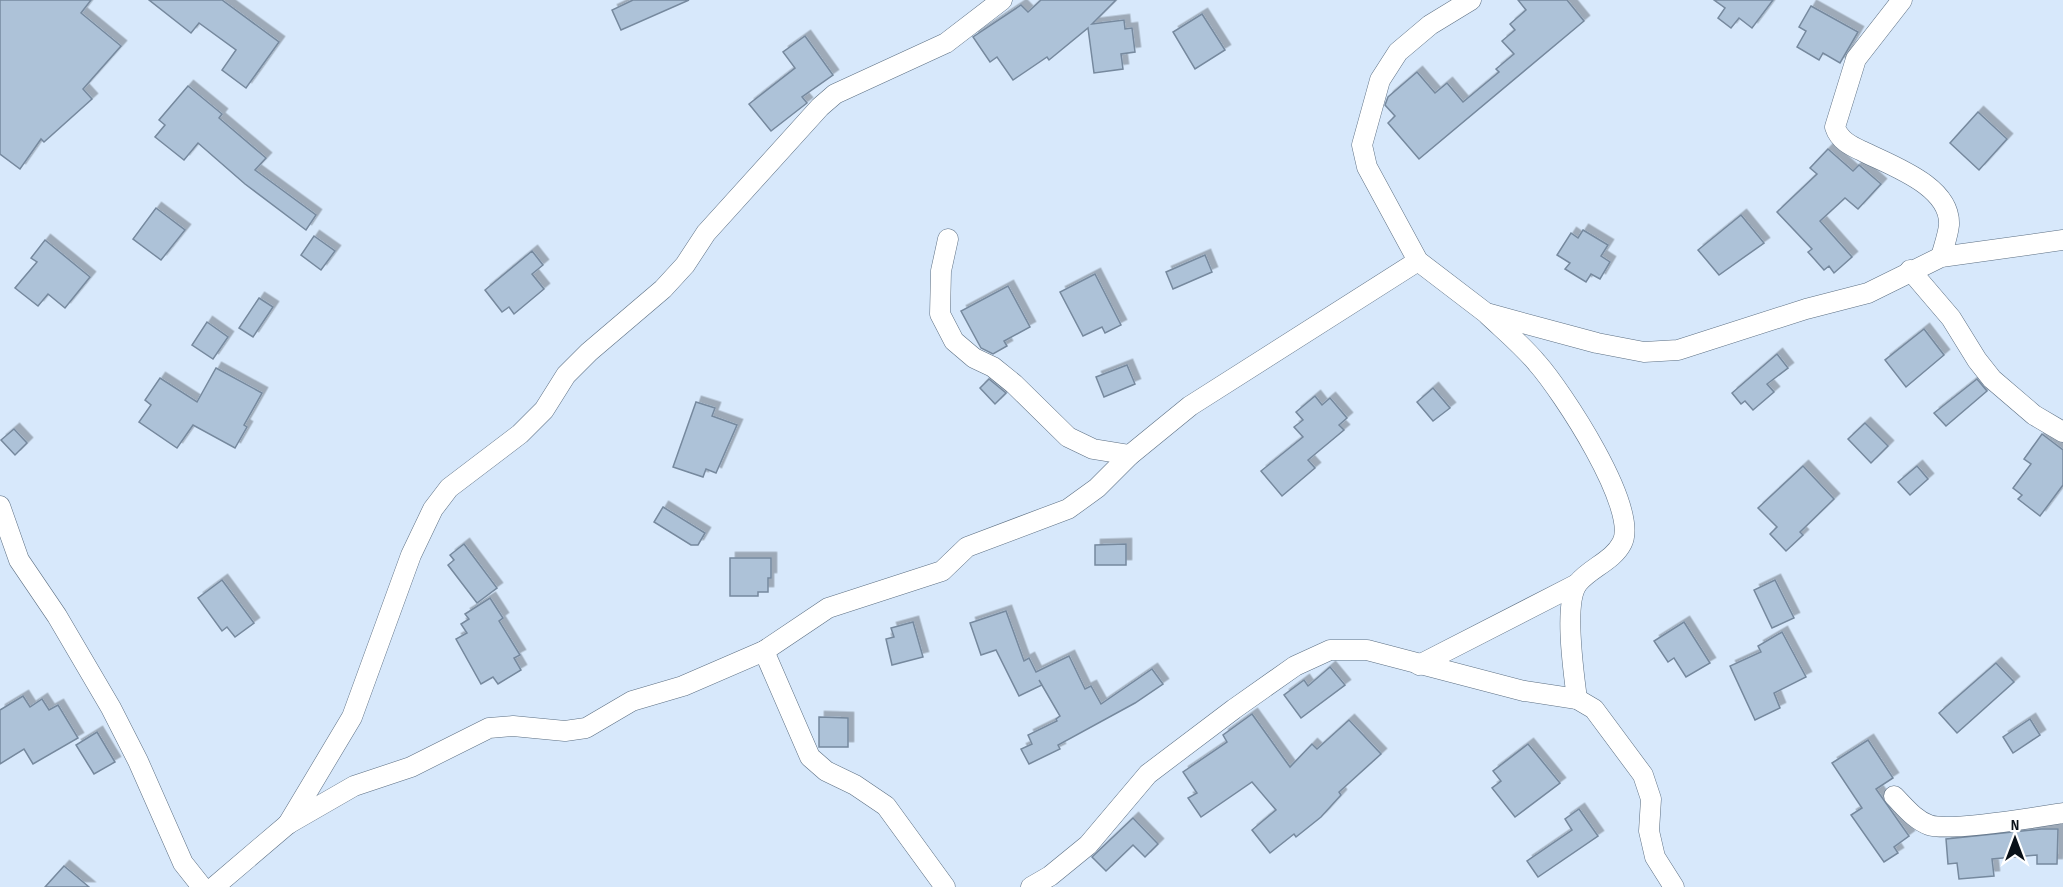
<svg xmlns="http://www.w3.org/2000/svg" width="2063" height="887" font-family="'Sofia Sans Condensed',sans-serif">
<style>
.building{fill:#adc2d8;stroke:#76899e;stroke-width:1.5;filter:url(#shadow)}
.lines{fill:none;stroke-linecap:round;stroke-linejoin:round}
.minor-casing{stroke:#5b6e82;stroke-width:21}
.minor{stroke:#fff;stroke-width:20}
</style>
<defs>
<filter id="shadow"><feDropShadow dx="5.5" dy="-5.5" stdDeviation="0" flood-color="#0004"/></filter>
</defs>
<rect width="100%" height="100%" fill="#d7e8fb"/>
<!-- building -->
<g class="building">
<path d="M 0,0 L 91,0 L 81,13 L 121,46 L 83,89 L 92,99 L 44,142 L 41,139 L 20,169 L 0,154 Z"/>
<path d="M 149,0 L 222,0 L 279,42 L 246,88 L 222,70 L 236,50 L 199,23 L 191,33 Z"/>
<path d="M 633,0 L 689,0 L 621,30 L 612,10 Z"/>
<path d="M 1041,0 L 1116,0 L 1092,24 L 1124,20 L 1125,29 L 1132,28 L 1135,52 L 1121,54 L 1123,69 L 1094,73 L 1088,28 L 1049,60 L 1047,57 L 1013,80 L 997,57 L 990,62 L 973,37 L 1021,5 L 1028,12 Z"/>
<path d="M 1518,0 L 1567,0 L 1584,21 L 1419,159 L 1388,123 L 1395,116 L 1385,105 L 1388,97 L 1417,72 L 1435,93 L 1447,83 L 1463,102 L 1499,72 L 1496,69 L 1514,54 L 1502,41 L 1515,30 L 1510,24 L 1526,10 Z"/>
<path d="M 1714,0 L 1773,0 L 1752,28 L 1739,18 L 1731,28 L 1718,18 L 1725,8 Z"/>
<path d="M 1811,6 L 1858,32 L 1840,63 L 1823,53 L 1819,60 L 1797,47 L 1806,31 L 1799,27 Z"/>
<path d="M 1202,14 L 1225,50 L 1195,69 L 1173,32 Z"/>
<path d="M 805,36 L 833,75 L 802,97 L 807,103 L 771,131 L 749,104 L 795,68 L 783,52 Z"/>
<path d="M 188,86 L 222,114 L 219,118 L 266,158 L 255,170 L 316,215 L 306,230 L 245,184 L 198,143 L 184,160 L 155,137 L 165,125 L 159,120 Z"/>
<path d="M 1978,112 L 2007,139 L 1979,170 L 1950,143 Z"/>
<path d="M 1828,149 L 1853,171 L 1859,165 L 1881,184 L 1858,209 L 1845,198 L 1820,221 L 1852,257 L 1834,273 L 1829,266 L 1824,270 L 1808,252 L 1812,249 L 1777,212 L 1817,174 L 1810,168 Z"/>
<path d="M 156,208 L 185,230 L 161,260 L 133,239 Z"/>
<path d="M 1741,215 L 1764,243 L 1719,275 L 1698,250 Z"/>
<path d="M 1583,230 L 1608,245 L 1601,256 L 1610,262 L 1600,279 L 1591,274 L 1586,282 L 1565,269 L 1570,263 L 1557,255 L 1571,233 L 1578,238 Z"/>
<path d="M 314,236 L 335,251 L 321,270 L 301,255 Z"/>
<path d="M 45,240 L 90,277 L 65,308 L 48,294 L 38,306 L 15,288 L 37,262 L 31,258 Z"/>
<path d="M 532,251 L 543,265 L 532,274 L 544,289 L 514,314 L 509,307 L 502,312 L 485,290 Z"/>
<path d="M 1205,255 L 1212,272 L 1173,289 L 1166,272 Z"/>
<path d="M 1095,274 L 1121,325 L 1105,333 L 1102,327 L 1083,336 L 1060,292 Z"/>
<path d="M 1008,286 L 1030,327 L 1004,341 L 1007,346 L 993,354 L 981,348 L 961,311 Z"/>
<path d="M 259,298 L 273,307 L 253,337 L 239,328 Z"/>
<path d="M 207,322 L 228,337 L 213,359 L 192,345 Z"/>
<path d="M 1924,329 L 1944,355 L 1906,387 L 1885,360 Z"/>
<path d="M 1777,354 L 1788,368 L 1767,384 L 1774,392 L 1753,410 L 1745,401 L 1741,404 L 1732,393 Z"/>
<path d="M 1127,365 L 1135,384 L 1104,397 L 1096,377 Z"/>
<path d="M 216,368 L 262,393 L 244,425 L 247,427 L 235,448 L 193,425 L 177,448 L 139,422 L 151,405 L 145,400 L 160,378 L 197,402 Z"/>
<path d="M 989,379 L 1006,393 L 995,404 L 980,388 Z"/>
<path d="M 1977,379 L 1987,391 L 1946,426 L 1934,413 Z"/>
<path d="M 1433,388 L 1450,408 L 1433,421 L 1417,402 Z"/>
<path d="M 1315,396 L 1322,405 L 1330,398 L 1347,418 L 1339,425 L 1344,430 L 1308,460 L 1315,468 L 1282,496 L 1261,471 L 1303,437 L 1294,427 L 1303,420 L 1296,412 Z"/>
<path d="M 696,402 L 715,408 L 712,416 L 737,425 L 716,473 L 706,469 L 703,477 L 673,467 Z"/>
<path d="M 1865,423 L 1888,446 L 1871,463 L 1848,439 Z"/>
<path d="M 14,429 L 27,443 L 15,455 L 1,440 Z"/>
<path d="M 2042,434 L 2063,450 L 2063,485 L 2040,516 L 2018,499 L 2022,495 L 2013,488 L 2031,464 L 2024,459 Z"/>
<path d="M 1803,466 L 1834,499 L 1800,532 L 1803,535 L 1786,551 L 1770,534 L 1777,527 L 1758,508 Z"/>
<path d="M 1917,466 L 1928,479 L 1910,495 L 1898,482 Z"/>
<path d="M 663,507 L 705,533 L 698,545 L 691,545 L 654,522 Z"/>
<path d="M 464,544 L 497,588 L 477,603 L 448,565 L 454,560 L 450,555 Z"/>
<path d="M 1126,544 L 1126,565 L 1095,565 L 1095,545 Z"/>
<path d="M 730,558 L 771,558 L 771,578 L 768,578 L 768,592 L 758,592 L 758,596 L 730,596 Z"/>
<path d="M 222,580 L 254,623 L 235,637 L 227,627 L 222,631 L 198,598 Z"/>
<path d="M 1775,580 L 1794,618 L 1772,628 L 1754,590 Z"/>
<path d="M 490,598 L 503,618 L 499,621 L 520,655 L 514,658 L 521,670 L 498,684 L 493,677 L 481,684 L 456,639 L 467,633 L 461,624 L 469,619 L 465,614 Z"/>
<path d="M 1006,611 L 1024,661 L 1029,658 L 1036,672 L 1069,656 L 1085,689 L 1091,686 L 1101,704 L 1152,669 L 1163,684 L 1135,703 L 1058,745 L 1060,749 L 1029,764 L 1021,749 L 1032,744 L 1028,735 L 1057,721 L 1056,719 L 1060,716 L 1039,680 L 1042,685 L 1019,696 L 996,650 L 981,655 L 970,623 Z"/>
<path d="M 913,622 L 923,657 L 892,665 L 886,639 L 894,637 L 891,628 Z"/>
<path d="M 1684,622 L 1710,663 L 1686,677 L 1674,658 L 1668,662 L 1654,641 Z"/>
<path d="M 1782,632 L 1806,677 L 1774,693 L 1780,708 L 1755,720 L 1730,666 L 1761,652 L 1758,646 Z"/>
<path d="M 1996,663 L 2014,682 L 1957,733 L 1939,713 Z"/>
<path d="M 1330,667 L 1345,685 L 1301,718 L 1284,695 L 1304,680 L 1308,686 Z"/>
<path d="M 23,696 L 30,707 L 42,699 L 49,710 L 58,705 L 78,738 L 33,764 L 24,749 L 0,764 L 0,710 Z"/>
<path d="M 1252,714 L 1290,767 L 1312,744 L 1317,749 L 1349,720 L 1381,754 L 1339,792 L 1341,795 L 1321,817 L 1296,837 L 1294,834 L 1270,853 L 1252,830 L 1276,810 L 1252,782 L 1201,817 L 1188,798 L 1197,793 L 1183,772 L 1227,742 L 1223,735 Z"/>
<path d="M 819,717 L 848,718 L 848,747 L 819,747 Z"/>
<path d="M 2030,719 L 2040,735 L 2013,753 L 2003,737 Z"/>
<path d="M 97,732 L 115,762 L 94,774 L 76,745 Z"/>
<path d="M 1868,740 L 1893,778 L 1876,789 L 1909,836 L 1894,847 L 1898,853 L 1884,862 L 1851,815 L 1862,808 L 1832,763 Z"/>
<path d="M 1528,744 L 1560,783 L 1515,817 L 1492,788 L 1501,781 L 1493,771 Z"/>
<path d="M 1579,809 L 1598,836 L 1538,877 L 1527,861 L 1572,830 L 1565,819 Z"/>
<path d="M 1133,818 L 1158,844 L 1145,857 L 1133,845 L 1106,871 L 1092,857 Z"/>
<path d="M 2041,829 L 2058,829 L 2057,864 L 2037,864 L 2037,855 L 1992,859 L 1994,876 L 1959,879 L 1957,863 L 1948,864 L 1946,839 Z"/>
<path d="M 64,866 L 89,887 L 45,887 Z"/>
</g>
<g class="lines">
<defs>
<g id="minor">
<path d="M 1471,0 L 1430,25 L 1398,52 L 1380,80 L 1362,145 L 1367,167 L 1418,261 L 1486,313 L 1597,343 L 1644,352 L 1678,350 L 1806,309 L 1868,293 L 1941,257 L 2063,240"/>
<path d="M 1902,0 L 1856,59 L 1835,127 C 1839,140 1851,146 1862,151 C 1892,166 1951,186 1949,225 C 1948,235 1944,246 1941,257"/>
<path d="M 948,239 L 941,271 L 940,314 L 954,341 L 974,358 L 993,367 L 1014,384 L 1068,437 L 1093,449 L 1130,455"/>
<path d="M 1910,270 L 1951,318 L 1977,360 L 1992,379 L 2034,415 L 2063,432"/>
<path d="M 1488,315 C 1505,331 1523,346 1537,363 C 1561,390 1640,509 1622,543 C 1613,561 1590,568 1578,583 C 1563,602 1574,675 1577,699"/>
<path d="M 0,506 L 19,560 L 57,616 L 111,708 L 138,761 L 183,863 L 202,887"/>
<path d="M 764,651 L 810,757 L 826,771 L 855,785 L 886,806 L 945,887"/>
<path d="M 1419,665 L 1577,584"/>
<path d="M 1894,796 C 1905,807 1915,820 1929,825 C 1948,832 2038,817 2063,813"/>
<path d="M 288,824 L 352,717 L 411,555 L 433,509 L 449,488 L 520,434 L 544,410 L 566,375 L 589,352 L 663,289 L 685,265 L 706,233 L 820,107 L 835,94 L 946,43 L 1002,0"/>
<path d="M 214,887 L 288,824 L 354,786 L 411,767 L 489,728 L 513,726 L 565,731 L 586,728 L 632,701 L 683,686 L 764,651 L 828,608 L 942,571 L 967,547 L 1068,509 L 1097,488 L 1130,455 L 1190,406 L 1418,261"/>
<path d="M 1031,887 L 1050,876 L 1088,845 L 1148,774 L 1234,709 L 1295,666 L 1330,650 L 1367,650 L 1524,691 L 1577,699 L 1594,709 L 1643,775 L 1651,799 L 1649,831 L 1655,857 L 1674,887"/>
</g>
</defs>
<!-- minor casing -->
<use href="#minor" class="minor-casing"/>
<!-- minor -->
<use href="#minor" class="minor"/>
</g>
<!-- north arrow -->
<g transform="translate(2015 839)" stroke="#ffffff" stroke-width="4.5" paint-order="stroke">
<path d="M0-4.5L10 22L0 15L-10 22Z" fill="#091017"/>
<text y="-9" font-size="16" font-weight="bold" text-anchor="middle" fill="#091017">N</text>
</g>
</svg>
